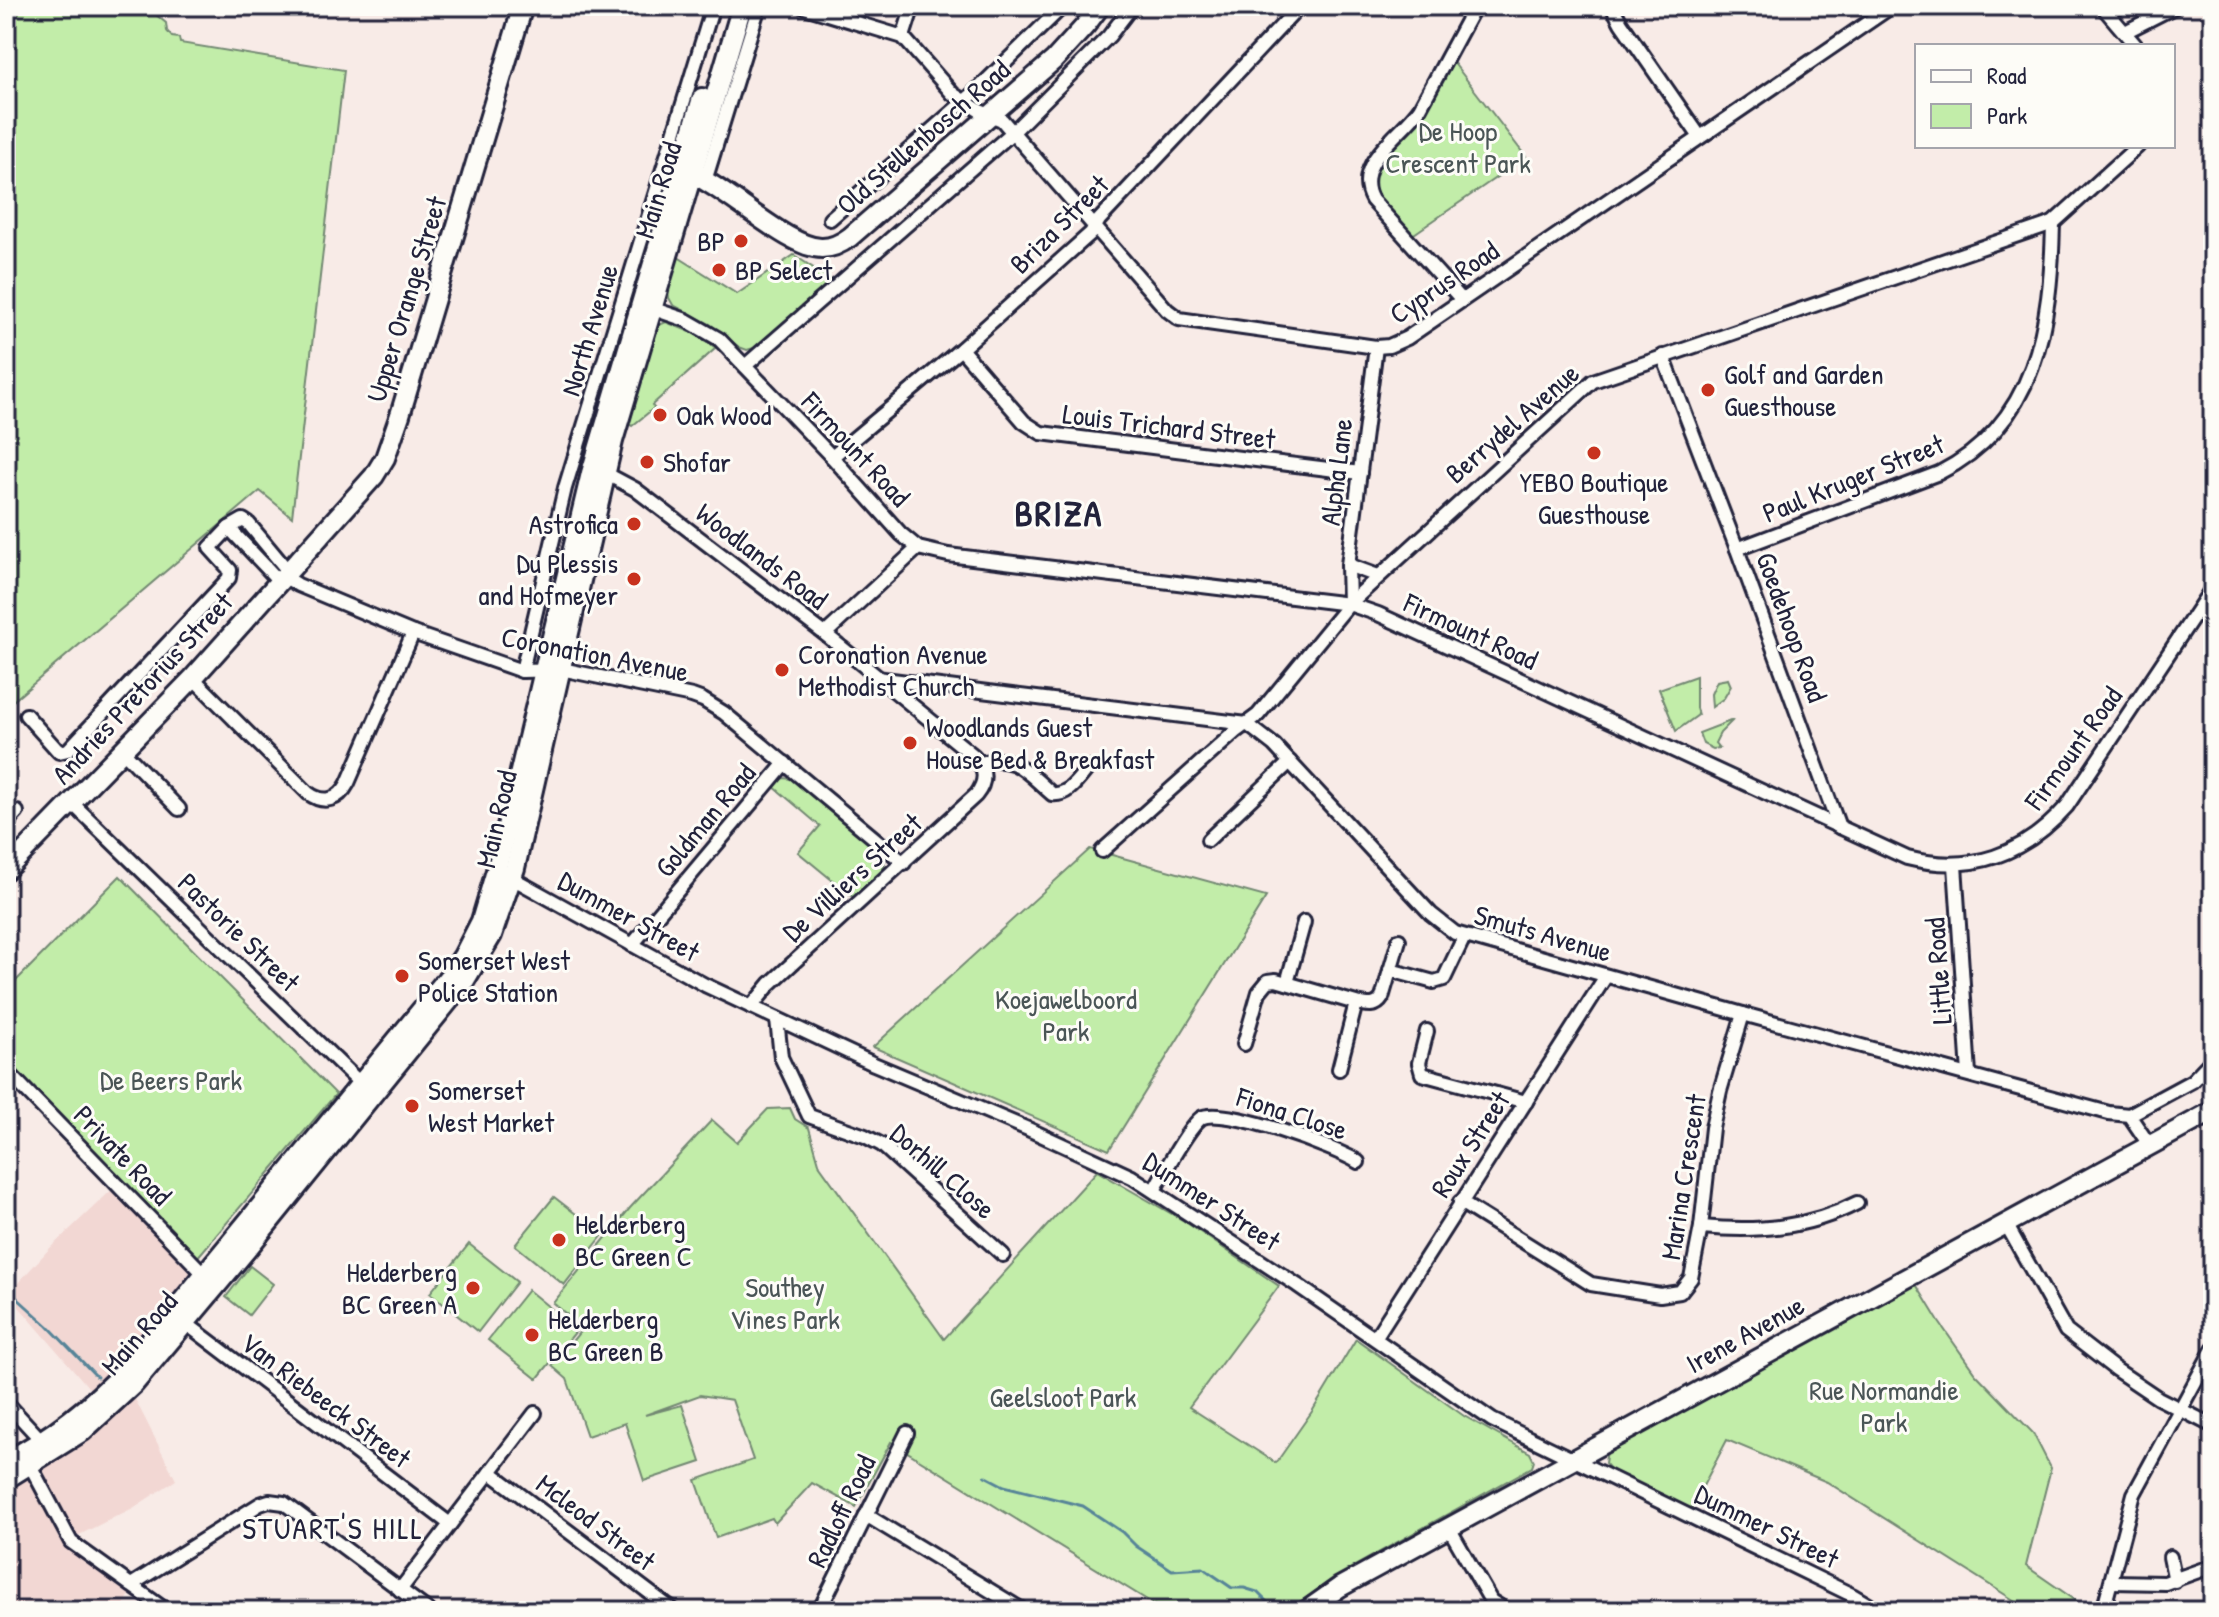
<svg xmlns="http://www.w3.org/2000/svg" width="2219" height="1617" font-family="'Patrick Hand',sans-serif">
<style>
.built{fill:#f2d7d3}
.green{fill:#c2eda9;stroke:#728872;stroke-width:2}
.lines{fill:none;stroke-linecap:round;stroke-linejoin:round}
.stream{stroke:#568498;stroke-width:3}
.street-casing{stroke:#22223b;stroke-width:18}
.secondary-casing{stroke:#22223b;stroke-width:24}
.street{stroke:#fdfcf7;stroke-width:12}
.secondary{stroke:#fdfcf7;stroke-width:18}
.poi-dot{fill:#c8321e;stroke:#fdfcf7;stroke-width:3}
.labels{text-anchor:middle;stroke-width:6;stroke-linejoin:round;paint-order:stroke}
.park-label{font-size:28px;fill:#4a5556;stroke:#fdfcf7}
.street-label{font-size:28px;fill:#22223b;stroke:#fdfcf7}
.poi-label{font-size:28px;fill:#22223b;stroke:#fdfcf7;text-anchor:start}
.neighbourhood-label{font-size:30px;letter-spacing:2px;fill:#22223b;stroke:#fdfcf7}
.district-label{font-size:36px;font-weight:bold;letter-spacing:2px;fill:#22223b;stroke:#fdfcf7}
</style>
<rect width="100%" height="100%" fill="#f8ebe7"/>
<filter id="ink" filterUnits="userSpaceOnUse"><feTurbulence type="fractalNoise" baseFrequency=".0125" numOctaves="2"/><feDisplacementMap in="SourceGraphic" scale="16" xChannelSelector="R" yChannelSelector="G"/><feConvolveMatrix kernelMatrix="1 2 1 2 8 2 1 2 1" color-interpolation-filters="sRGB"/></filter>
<g filter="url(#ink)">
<!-- built -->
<path class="built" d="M 119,1183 L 210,1281 L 126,1381 L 176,1480 L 133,1508 L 63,1543 L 69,1550 L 131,1593 L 120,1611 L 6,1611 L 6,1468 L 102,1403 L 8,1294 L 50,1248 Z"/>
<!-- green -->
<g class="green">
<path d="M 6,6 L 154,6 L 155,14 L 166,23 L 167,31 L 172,37 L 179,38 L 180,43 L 344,70 L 292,517 L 260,491 L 6,707 Z"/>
<path d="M 1453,62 L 1526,157 L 1411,236 L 1376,198 L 1371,183 L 1378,162 L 1420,121 Z"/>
<path d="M 794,255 L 833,281 L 754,348 L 747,350 L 739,347 L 710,324 L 673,305 L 669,298 L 668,289 L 678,257 L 737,294 Z"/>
<path d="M 666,322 L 693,333 L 716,348 L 652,405 L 654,408 L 632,426 L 629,424 L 657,326 Z"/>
<path d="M 1696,676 L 1696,708 L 1698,715 L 1676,731 L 1659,689 Z"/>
<path d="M 1728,679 L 1731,686 L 1724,698 L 1712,707 L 1711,694 L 1717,681 Z"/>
<path d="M 1733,720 L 1720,733 L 1715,743 L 1719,748 L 1713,749 L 1703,744 L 1699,733 Z"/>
<path d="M 782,778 L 793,779 L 883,855 C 891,873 867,887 855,899 L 798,852 L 820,826 L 773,786 Z"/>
<path d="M 1090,849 L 1266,897 L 1109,1150 L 873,1047 Z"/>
<path d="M 120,876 L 336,1094 L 197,1258 L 6,1065 L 6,991 Z"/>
<path d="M 790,1108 L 795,1119 L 809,1128 L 820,1166 L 944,1339 L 1097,1171 L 1184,1221 L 1279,1286 L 1189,1407 L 1276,1463 L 1313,1410 L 1356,1339 L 1464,1416 L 1530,1453 L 1534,1461 L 1532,1467 L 1333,1578 L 1288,1611 L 1165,1611 L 891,1442 L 856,1507 L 812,1483 L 775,1523 L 772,1518 L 716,1538 L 696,1480 L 753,1460 L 732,1400 L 700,1395 L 645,1415 L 682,1405 L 701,1462 L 644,1481 L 625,1423 L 587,1436 L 567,1379 L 552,1366 L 583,1328 L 553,1303 L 630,1208 L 712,1120 L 737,1142 L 768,1109 Z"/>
<path d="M 554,1197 L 603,1235 L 564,1285 L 515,1245 Z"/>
<path d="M 469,1244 L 517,1282 L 478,1332 L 430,1293 Z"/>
<path d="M 250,1266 L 273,1284 L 249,1315 L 226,1297 Z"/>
<path d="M 1914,1281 L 1939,1322 L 1975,1373 L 2033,1433 L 2051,1468 L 2026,1566 L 2091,1611 L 2031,1611 L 1827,1482 L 1727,1440 L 1691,1509 L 1611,1470 L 1605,1463 L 1607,1450 Z"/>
<path d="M 528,1290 L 577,1330 L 537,1379 L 488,1340 Z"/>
</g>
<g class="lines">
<!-- stream -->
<g class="stream">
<path d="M 6,1288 L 48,1326 L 97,1377"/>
<path d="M 985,1476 L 1004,1486 L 1083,1506 L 1122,1532 L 1136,1546 L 1172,1570 L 1203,1568 L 1232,1588 L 1244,1588 L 1257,1592 L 1273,1608"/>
</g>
<defs>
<g id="street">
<path d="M 801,6 L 903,37 L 953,94 L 980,111 L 1002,120 L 1167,310 L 1179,319 L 1376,347 L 1389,346 L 1407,338 L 1892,6"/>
<path d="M 1612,6 L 1621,23 L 1700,137"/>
<path d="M 2102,6 L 2136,46"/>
<path d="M 2125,32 L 2176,6"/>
<path d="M 903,37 L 913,6"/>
<path d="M 705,181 L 759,6"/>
<path d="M 830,219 L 975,92 L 1063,6"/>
<path d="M 1462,300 L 1372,200 C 1351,163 1402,135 1420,108 L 1475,6"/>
<path d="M 648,307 L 686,320 L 719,339 L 832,457 L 901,534 L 918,548 L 948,555 L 1349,604 L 1378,614 L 1907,858 C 1971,874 2023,856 2067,806 L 2213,587"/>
<path d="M 961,349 L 1024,422 L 1041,433 L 1360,473"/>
<path d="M 1663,356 L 1737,549 L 1839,827"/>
<path d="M 745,366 L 1013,132 L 1109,36 L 1132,6"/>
<path d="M 832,457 L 961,349 L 1091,233 L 1099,220 L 1300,6"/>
<path d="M 605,473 L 635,489 L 825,634 L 974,756 C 986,769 987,781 976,795 L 770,984 L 751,1007"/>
<path d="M 229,528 L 279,581"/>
<path d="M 1737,549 L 1939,473 C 2037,424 2051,323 2053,223"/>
<path d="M 1348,565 L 1378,576"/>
<path d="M 284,576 L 298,585 L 413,633 L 522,671 L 566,670 L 692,696 L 703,700 L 724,713 L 904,863"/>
<path d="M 1349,604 L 1348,565 L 1376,347"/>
<path d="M 825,634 L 918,548"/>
<path d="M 522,671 L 565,488 L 713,6"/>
<path d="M 193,678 L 308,793 C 324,805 339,800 348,783 L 413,633"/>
<path d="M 876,678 L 1247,724 L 1274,745 L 1431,914 L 1455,933 L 1743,1014 L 2109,1113 L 2129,1115 L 2150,1146"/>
<path d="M 26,715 L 59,752 L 68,750 L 229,578 L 230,570 L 210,548 L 229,528 L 243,520 L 249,524 L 288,571"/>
<path d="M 122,750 L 179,809"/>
<path d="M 980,763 C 1016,753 1027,773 1052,794 C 1069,796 1078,779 1088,768"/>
<path d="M 72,803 L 365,1088"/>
<path d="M 6,824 L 17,812"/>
<path d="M 1208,840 L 1290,762"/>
<path d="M 1102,851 L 1235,732 L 1258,715 L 1349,604 L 1593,381 L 2053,223 L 2138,146"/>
<path d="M 1955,865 L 1969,1074"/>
<path d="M 505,878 L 521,883 L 705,985 L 874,1064 L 1028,1129 L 1132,1177 L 1297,1285 L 1492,1420 L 1852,1595 L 1879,1611"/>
<path d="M 632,945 L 785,763"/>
<path d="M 1390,970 L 1434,982 L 1444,979 L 1464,937"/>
<path d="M 1287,983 L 1304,922"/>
<path d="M 777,1019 L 781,1057 L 809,1116 L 865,1136 L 882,1145 L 1003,1255"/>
<path d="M 1427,1031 L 1419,1063 L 1422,1074 L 1526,1102"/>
<path d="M 1244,1044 L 1259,992 L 1268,981 L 1276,980 L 1356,1003 C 1367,1005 1376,1008 1382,998 L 1399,940"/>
<path d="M 1339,1069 L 1356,1003"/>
<path d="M 6,1070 L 205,1275"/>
<path d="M 2129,1115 L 2192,1081 L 2213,1059"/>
<path d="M 1154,1190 C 1164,1173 1187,1129 1201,1118 C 1221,1105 1337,1148 1358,1162"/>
<path d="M 1460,1202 L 1591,1284 L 1660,1295 L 1680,1292 L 1691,1278 L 1701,1227 L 1712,1128 L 1720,1091 L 1743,1014"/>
<path d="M 2006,1224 L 2066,1331 L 2115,1369 L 2158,1398 L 2213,1426"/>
<path d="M 1701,1227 C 1756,1232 1807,1229 1857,1203"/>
<path d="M 179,1318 L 450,1524"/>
<path d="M 1375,1338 L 1606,976"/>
<path d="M 6,1402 L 42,1441"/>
<path d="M 30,1465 L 71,1542 L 167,1611"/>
<path d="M 490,1472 L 674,1611"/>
<path d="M 866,1515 L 1024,1611"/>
<path d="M 1449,1528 L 1491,1601 L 1507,1611"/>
<path d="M 2170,1557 L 2175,1581"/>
<path d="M 2112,1582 L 2165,1583 L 2204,1569"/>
<path d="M 131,1585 L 260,1504 L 269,1501 L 284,1503 L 429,1611"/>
<path d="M 400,1590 L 535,1413"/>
<path d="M 819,1611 L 907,1433"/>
<path d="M 2103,1611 L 2134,1494 L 2213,1349"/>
</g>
<g id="secondary">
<path d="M 682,170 C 722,182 787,249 822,248 C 833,248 842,243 850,237 L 1054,60 L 1085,26 L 1100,6"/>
<path d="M 6,870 L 193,678 L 374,476 L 385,458 L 400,415 L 523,6"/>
<path d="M 6,1461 C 53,1437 93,1405 129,1366 L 450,975 L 463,956 L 481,921 L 498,864 L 591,473 L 702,98"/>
<path d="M 6,1479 L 83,1431 L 134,1384 L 248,1248 L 464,982 L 492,935 L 515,868 L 613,441 L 742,6"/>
<path d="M 1306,1611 L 1340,1587 L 2213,1111"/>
</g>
</defs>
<!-- street casing -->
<use href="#street" class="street-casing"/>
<!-- secondary casing -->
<use href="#secondary" class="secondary-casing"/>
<!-- street -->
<use href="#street" class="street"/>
<!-- secondary -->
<use href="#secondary" class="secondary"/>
</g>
</g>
<!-- markers -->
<g class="poi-dot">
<circle cx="741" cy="241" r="8"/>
<circle cx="719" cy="270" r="8"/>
<circle cx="1708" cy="390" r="8"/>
<circle cx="660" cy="415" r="8"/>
<circle cx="1594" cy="453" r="8"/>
<circle cx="647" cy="462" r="8"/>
<circle cx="634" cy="524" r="8"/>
<circle cx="634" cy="579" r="8"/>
<circle cx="782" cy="670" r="8"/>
<circle cx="910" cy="743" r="8"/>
<circle cx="402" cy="976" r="8"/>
<circle cx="412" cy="1106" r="8"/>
<circle cx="559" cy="1240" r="8"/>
<circle cx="473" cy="1288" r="8"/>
<circle cx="532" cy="1335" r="8"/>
</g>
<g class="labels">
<!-- park labels -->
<g class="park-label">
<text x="1458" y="141">De Hoop<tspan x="1458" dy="32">Crescent Park</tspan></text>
<text x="1066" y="1009">Koejawelboord<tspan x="1066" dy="32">Park</tspan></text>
<text x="171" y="1090">De Beers Park</text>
<text x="785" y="1297">Southey<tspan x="785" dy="32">Vines Park</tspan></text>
<text x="1884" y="1400">Rue Normandie<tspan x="1884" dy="32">Park</tspan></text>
<text x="1063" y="1407">Geelsloot Park</text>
</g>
<!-- street labels -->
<g class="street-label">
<text transform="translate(923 137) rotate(-41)" y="10">Old Stellenbosch Road</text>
<text transform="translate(658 190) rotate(-73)" y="10">Main Road</text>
<text transform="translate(1059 224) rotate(-45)" y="10">Briza Street</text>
<text transform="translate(1444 282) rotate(-34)" y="10">Cyprus Road</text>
<text transform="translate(406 299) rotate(-73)" y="10">Upper Orange Street</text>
<text transform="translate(589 330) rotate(-73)" y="10">North Avenue</text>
<text transform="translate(1512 423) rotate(-41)" y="10">Berrydel Avenue</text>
<text transform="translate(1169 426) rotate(7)" y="10">Louis Trichard Street</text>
<text transform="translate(856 449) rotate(47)" y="10">Firmount Road</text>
<text transform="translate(1336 472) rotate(-83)" y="10">Alpha Lane</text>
<text transform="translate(1853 478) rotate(-22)" y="10">Paul Kruger Street</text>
<text transform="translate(762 556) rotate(37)" y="10">Woodlands Road</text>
<text transform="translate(1792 627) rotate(70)" y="10">Goedehoop Road</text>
<text transform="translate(1471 631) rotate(25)" y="10">Firmount Road</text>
<text transform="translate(595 654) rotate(11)" y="10">Coronation Avenue</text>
<text transform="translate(142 688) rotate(-47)" y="10">Andries Pretorius Street</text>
<text transform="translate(2073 748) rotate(-54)" y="10">Firmount Road</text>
<text transform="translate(496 819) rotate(-77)" y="10">Main Road</text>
<text transform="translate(705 820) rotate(-50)" y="10">Goldman Road</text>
<text transform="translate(852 877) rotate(-42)" y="10">De Villiers Street</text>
<text transform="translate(629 916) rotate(29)" y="10">Dummer Street</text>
<text transform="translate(239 932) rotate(44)" y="10">Pastorie Street</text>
<text transform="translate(1543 933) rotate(16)" y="10">Smuts Avenue</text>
<text transform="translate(1938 971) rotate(-94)" y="10">Little Road</text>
<text transform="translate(1292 1113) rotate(18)" y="10">Fiona Close</text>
<text transform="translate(1470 1144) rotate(-57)" y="10">Roux Street</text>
<text transform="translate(123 1155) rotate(46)" y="10">Private Road</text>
<text transform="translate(943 1171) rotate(41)" y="10">Dorhill Close</text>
<text transform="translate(1683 1177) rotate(-81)" y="10">Marina Crescent</text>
<text transform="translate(1212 1201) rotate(33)" y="10">Dummer Street</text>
<text transform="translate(139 1333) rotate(-49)" y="10">Main Road</text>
<text transform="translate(1745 1334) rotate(-29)" y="10">Irene Avenue</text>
<text transform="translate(326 1400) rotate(37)" y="10">Van Riebeeck Street</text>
<text transform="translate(841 1511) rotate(-64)" y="10">Radloff Road</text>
<text transform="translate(596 1522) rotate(37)" y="10">Mcleod Street</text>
<text transform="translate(1767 1526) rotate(26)" y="10">Dummer Street</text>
</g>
<!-- poi labels -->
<g class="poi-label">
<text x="725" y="251" text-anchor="end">BP</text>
<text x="735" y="280">BP Select</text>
<text x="1724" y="384">Golf and Garden<tspan x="1724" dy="32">Guesthouse</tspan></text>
<text x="676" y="425">Oak Wood</text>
<text x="663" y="472">Shofar</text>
<text x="1594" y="492" text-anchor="middle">YEBO Boutique<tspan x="1594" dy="32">Guesthouse</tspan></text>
<text x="618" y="534" text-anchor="end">Astrofica</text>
<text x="618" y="573" text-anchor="end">Du Plessis<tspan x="618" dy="32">and Hofmeyer</tspan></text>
<text x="798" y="664">Coronation Avenue<tspan x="798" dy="32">Methodist Church</tspan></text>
<text x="926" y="737">Woodlands Guest<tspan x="926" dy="32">House Bed &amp; Breakfast</tspan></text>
<text x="418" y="970">Somerset West<tspan x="418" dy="32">Police Station</tspan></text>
<text x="428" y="1100">Somerset<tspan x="428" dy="32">West Market</tspan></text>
<text x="575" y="1234">Helderberg<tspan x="575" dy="32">BC Green C</tspan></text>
<text x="457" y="1282" text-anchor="end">Helderberg<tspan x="457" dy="32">BC Green A</tspan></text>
<text x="548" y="1329">Helderberg<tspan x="548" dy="32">BC Green B</tspan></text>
</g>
<!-- neighbourhood labels -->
<g class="neighbourhood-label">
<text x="333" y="1539">STUART'S HILL</text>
</g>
<!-- district labels -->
<g class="district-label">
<text x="1059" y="526">BRIZA</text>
</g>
</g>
<!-- margin -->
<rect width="2219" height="1617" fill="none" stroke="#fdfcf7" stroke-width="32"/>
<rect x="16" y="16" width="2187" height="1585" fill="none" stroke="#22223b" stroke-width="3" filter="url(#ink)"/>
<!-- legend -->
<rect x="1915" y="44" width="260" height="104" fill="#fdfcf7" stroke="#a5a5ac" stroke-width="2"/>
<rect x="1931" y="70" width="40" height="12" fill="#fdfcf7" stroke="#a5a5ac" stroke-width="2"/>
<text x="1987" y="84" font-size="24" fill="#22223b">Road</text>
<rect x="1931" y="104" width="40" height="24" fill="#c2eda9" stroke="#a5a5ac" stroke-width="2"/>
<text x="1987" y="124" font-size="24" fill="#22223b">Park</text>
</svg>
